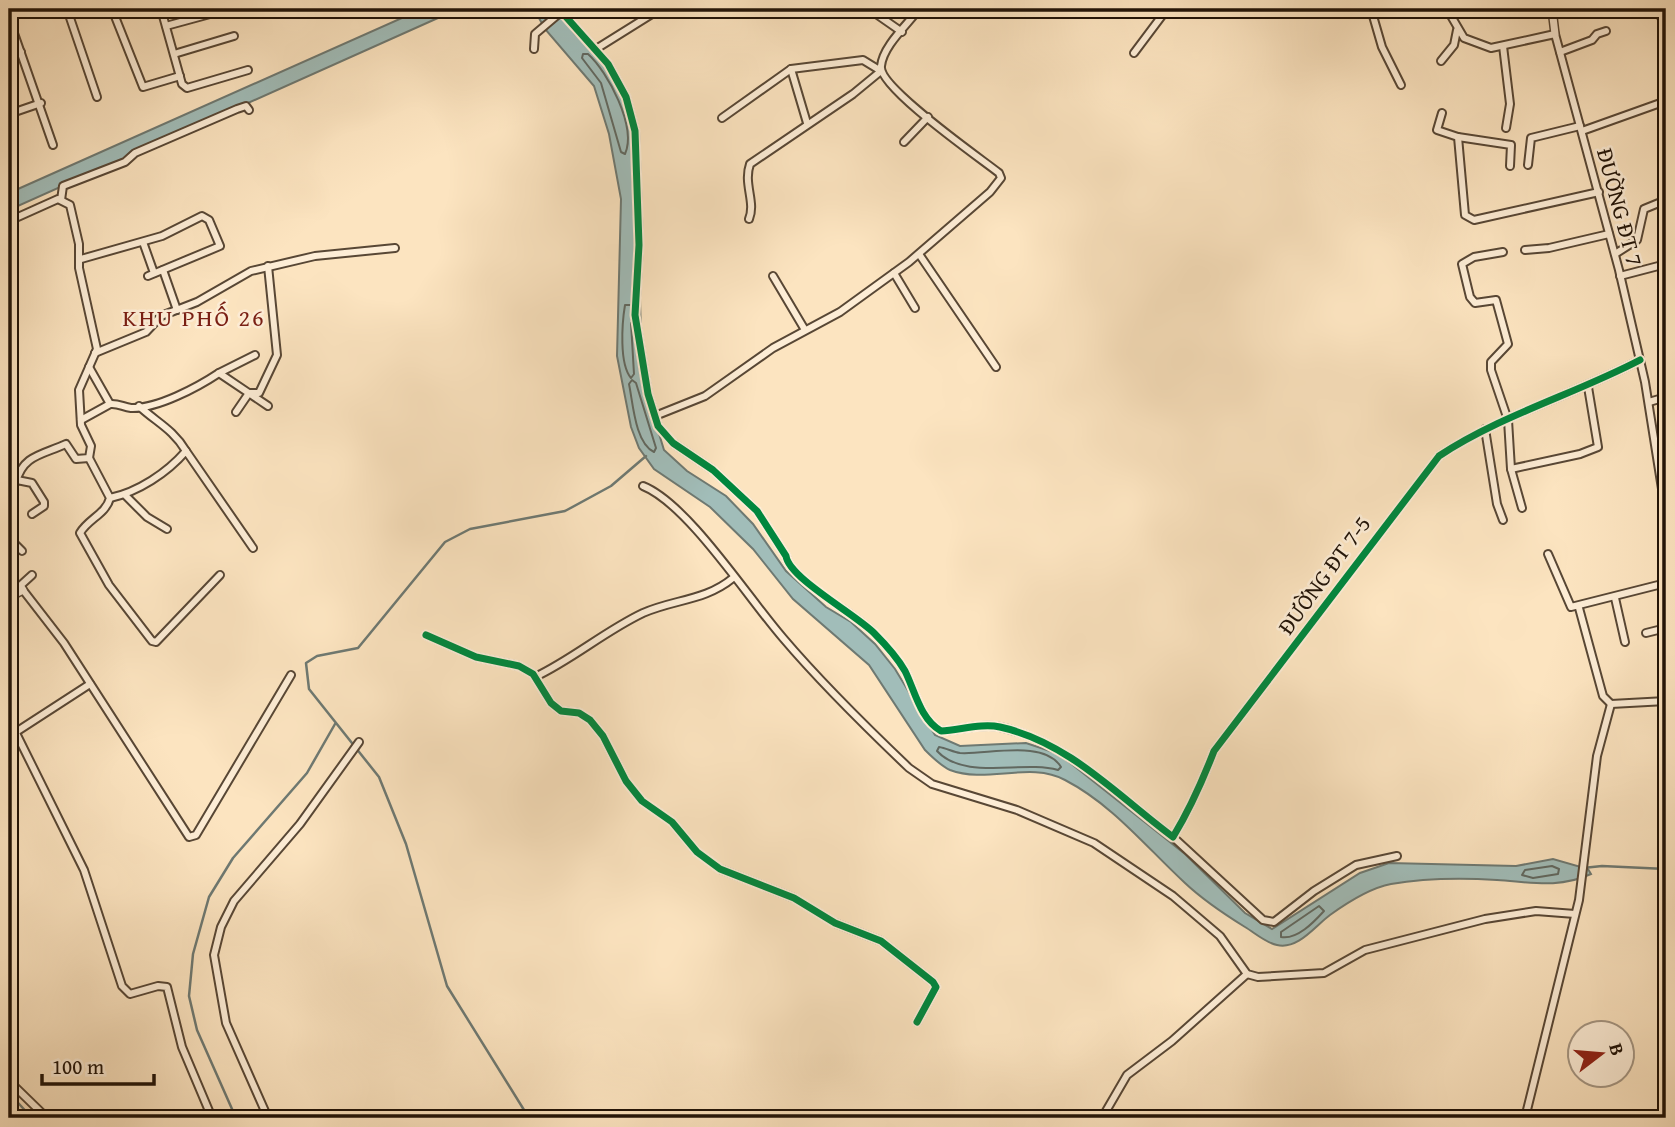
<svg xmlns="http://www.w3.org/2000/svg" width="1675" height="1127" font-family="'Gentium Book Plus',serif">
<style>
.water{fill:#a1bdb9;stroke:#6e7972;stroke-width:2}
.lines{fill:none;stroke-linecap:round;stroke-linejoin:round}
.shore{stroke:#616860;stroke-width:2}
.stream{stroke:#6e7972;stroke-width:2.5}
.minor-casing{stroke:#584735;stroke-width:10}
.tertiary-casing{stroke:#584735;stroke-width:10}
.minor{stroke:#fdedd6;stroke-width:6}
.tertiary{stroke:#fdedd6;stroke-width:7}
.cycleway-casing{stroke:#fdedd6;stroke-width:11}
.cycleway{stroke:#00873e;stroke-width:7}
.labels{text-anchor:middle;stroke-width:5;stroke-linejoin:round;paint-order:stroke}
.street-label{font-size:23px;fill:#211307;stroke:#fdedd6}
.neighbourhood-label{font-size:24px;letter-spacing:2px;fill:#7a1f14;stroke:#fdedd6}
</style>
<rect width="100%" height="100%" fill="#fce4c0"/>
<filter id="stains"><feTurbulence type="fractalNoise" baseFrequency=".00286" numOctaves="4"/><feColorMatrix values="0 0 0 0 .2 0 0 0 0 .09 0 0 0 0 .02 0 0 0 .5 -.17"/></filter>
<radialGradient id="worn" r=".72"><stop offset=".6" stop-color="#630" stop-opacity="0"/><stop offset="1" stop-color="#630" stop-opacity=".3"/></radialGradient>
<!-- water -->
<g class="water">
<path d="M 422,9 L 458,9 L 9,210 L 9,193 Z"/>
<path d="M 534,9 L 556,9 L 575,34 L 608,65 L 625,98 L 631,119 L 638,218 L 642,378 L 664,450 L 687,471 L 726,496 L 753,524 L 786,571 L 826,607 L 851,622 L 875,644 L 895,669 L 935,735 L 960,746 L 1026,743 L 1059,754 L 1185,854 L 1245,913 L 1272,929 L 1360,873 L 1389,863 L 1516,866 L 1553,859 L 1588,869 L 1591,874 C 1558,889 1530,882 1497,880 C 1462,878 1426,878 1391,884 C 1370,888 1348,902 1330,915 C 1315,926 1298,950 1277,945 C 1266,943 1255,933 1245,927 C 1224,914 1203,900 1185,883 C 1146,847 1113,805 1065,780 C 1030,761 987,784 950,770 C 941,766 932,757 925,750 L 869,665 L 793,599 L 753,549 L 710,507 L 654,469 L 639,448 L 631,427 L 617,356 L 621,199 L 609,134 L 594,86 L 545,29 Z"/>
</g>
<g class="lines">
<!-- shore -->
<g class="shore">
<path d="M 583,54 L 588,54 C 608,72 637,127 625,154 L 621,152 L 601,83 L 582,58 Z"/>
<path d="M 631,305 L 625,305 C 622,323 619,364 631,378 L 634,374 L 631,323"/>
<path d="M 632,380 L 636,383 L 656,448 L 654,452 C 635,443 633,403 629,384 Z"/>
<path d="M 939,747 C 946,748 953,752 960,753 C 987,755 1044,739 1061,767 L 1058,770 C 1022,760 965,781 937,751 Z"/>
<path d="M 1552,866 L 1559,869 L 1558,874 L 1533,878 L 1522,875 L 1525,870 Z"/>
<path d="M 1319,906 L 1324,911 C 1314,922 1297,940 1281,937 L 1281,932 Z"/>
</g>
<!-- stream -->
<g class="stream">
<path d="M 1583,868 L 1602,866 L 1666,869"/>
<path d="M 9,1093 L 32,1118"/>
<path d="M 236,1118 L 197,1030 L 189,996 L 193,954 L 209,897 L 233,858 L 307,773 L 335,724"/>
<path d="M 529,1118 L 447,986 L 406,844 L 379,777 L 309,689 L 306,663 L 317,656 L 358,648 L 445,542 L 470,529 L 565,511 L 611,486 L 646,456"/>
</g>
<defs>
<g id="minor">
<path d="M 67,9 L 97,97"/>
<path d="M 112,9 L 143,87 L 180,76"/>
<path d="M 161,9 L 182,84 L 187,88 L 248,70"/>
<path d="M 559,9 L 608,64 L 626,97 L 635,131 L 639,245 L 635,315 L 648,394 L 658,426 L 673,443 L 713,470 L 757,511 L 786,556 C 789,578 855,614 874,633 C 886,645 897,657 905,671 C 915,691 920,719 941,731 C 960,730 982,723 1000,727 C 1069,742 1119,797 1173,837 C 1190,809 1202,782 1214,751 L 1439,456 C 1501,415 1575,394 1640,360"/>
<path d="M 869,9 L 902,32"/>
<path d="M 1371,9 L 1382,47 L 1401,85"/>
<path d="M 1447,9 L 1464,38 L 1491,48 L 1555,34 L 1619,270 L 1645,382 L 1666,514"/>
<path d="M 1659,12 L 1666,29"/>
<path d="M 9,19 L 53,145"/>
<path d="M 166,26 L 221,11"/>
<path d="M 1503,46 L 1510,104 L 1506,128"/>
<path d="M 534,49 L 535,34 L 561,12"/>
<path d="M 596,49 L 660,9"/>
<path d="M 1560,52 L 1592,40 L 1597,34 L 1606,31"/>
<path d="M 1134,53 L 1167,9"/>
<path d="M 174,54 L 234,36"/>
<path d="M 9,57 L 21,52"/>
<path d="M 1441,61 L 1454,45 L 1457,30"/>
<path d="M 791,69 L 807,123"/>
<path d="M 1442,113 L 1437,130 L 1458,137 L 1465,215 L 1474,220 L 1599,192"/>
<path d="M 9,114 L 41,103"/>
<path d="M 722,118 L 791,69 L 863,60 L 881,71 L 853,94 L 750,164 C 743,184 756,202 749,219"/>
<path d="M 1582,131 L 1666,101"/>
<path d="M 1458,137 L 1511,145 L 1510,166"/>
<path d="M 904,142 L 928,117"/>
<path d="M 1528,165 L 1531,138 L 1580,126"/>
<path d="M 61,200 L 63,186 L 125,162 L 135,153 L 237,109 L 246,106 L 249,110"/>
<path d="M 9,221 L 58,199 L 70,205 L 79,244 L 79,268 L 97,349 L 79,390 L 81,425 L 91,446 L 89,458 L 76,459 L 66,444 C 42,455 23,455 16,482 L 9,486"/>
<path d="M 143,242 L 154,273"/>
<path d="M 1525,250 L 1549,248 L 1609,234"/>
<path d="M 1503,252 L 1474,257 L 1462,264 L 1470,297 L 1475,303 L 1496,300 L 1508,344 L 1491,362 L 1491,370 L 1508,420 L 1511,469 L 1522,508"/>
<path d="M 919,254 L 996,367"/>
<path d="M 1615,254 L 1637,240 L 1644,209 L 1666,200"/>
<path d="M 81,259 L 162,236 L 202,216 L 209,220 L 220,246 L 148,276"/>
<path d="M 163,270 L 177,310"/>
<path d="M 894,273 L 915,308"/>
<path d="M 773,276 L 805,330"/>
<path d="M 1620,276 L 1666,264"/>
<path d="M 95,353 L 146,332 L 161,316 L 197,302 L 251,271 L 315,256 L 395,248"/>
<path d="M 219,373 L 255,355"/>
<path d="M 1649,402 L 1666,397"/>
<path d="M 110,404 C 118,403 123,407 131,408 C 157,409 198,387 219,373 L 268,406"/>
<path d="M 139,406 C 156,422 173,429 186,451"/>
<path d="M 236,412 L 249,393 L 259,393 L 277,355 L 268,266"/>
<path d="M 655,416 L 705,396 L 773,348 L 840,312 L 909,262 L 990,192 L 1001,178 L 999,173 C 980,158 878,87 881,66 C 883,46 907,25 919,9"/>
<path d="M 81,420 L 110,404 L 89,367"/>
<path d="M 1485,429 L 1497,504 L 1503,520"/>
<path d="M 89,458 L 110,498 C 106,514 88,519 80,533 L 109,585 L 152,641 L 156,642 L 220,575"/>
<path d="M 1511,469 L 1580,454 L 1598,447 L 1588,387"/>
<path d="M 17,480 L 32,483 L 44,502 L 44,506 L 32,514"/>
<path d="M 643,486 C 688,504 748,598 783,638 C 822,684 866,727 909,768 L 932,784 L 1017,810 L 1094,843 L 1173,896 L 1220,936 L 1247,974 L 1258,977 L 1324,973 L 1365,950 L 1485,919 L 1536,911 L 1575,914"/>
<path d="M 125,495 L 147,517 L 167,529"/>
<path d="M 110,498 C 138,492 167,473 186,451 L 253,548"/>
<path d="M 9,538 L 22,551"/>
<path d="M 1548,554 L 1571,607 L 1666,583"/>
<path d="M 32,575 L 21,585 L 23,590 L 64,643 L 189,837 L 196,835 L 291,675"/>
<path d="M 1615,598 L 1625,642"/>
<path d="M 1579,608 L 1603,696 L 1611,704 L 1666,701"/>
<path d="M 1646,633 L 1666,628"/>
<path d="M 426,635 L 476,657 L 519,666 L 533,674 L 551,703 L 561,711 L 579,713 L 590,720 L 603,736 L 626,781 L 642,801 L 672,822 L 697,852 L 720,869 L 794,898 L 835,923 L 881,941 L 933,982 L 936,987 L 917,1022"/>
<path d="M 535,677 C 573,659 605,631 643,613 C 675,599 705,601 733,578"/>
<path d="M 9,719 L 84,870 L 122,986 L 130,994 L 158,986 L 167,987 L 182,1047 L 212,1118"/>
<path d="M 16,732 L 90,684"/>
<path d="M 1173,837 L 1263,920 L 1274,922 L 1314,891 L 1356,865 L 1397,856"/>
<path d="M 9,1081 L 47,1118"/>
<path d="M 268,1118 L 226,1023 L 214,955 L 221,927 L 234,901 L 300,824 L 359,742"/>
<path d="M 1102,1118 L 1127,1075 L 1172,1041 L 1247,974"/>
<path d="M 1525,1118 L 1579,900 L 1597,756 L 1611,704"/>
</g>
<g id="tertiary">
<path d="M 1552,9 L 1555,34"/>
<path d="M 9,597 L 23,590"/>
</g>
</defs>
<!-- minor casing -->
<use href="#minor" class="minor-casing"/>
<!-- tertiary casing -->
<use href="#tertiary" class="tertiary-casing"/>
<!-- minor -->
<use href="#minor" class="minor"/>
<!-- tertiary -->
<use href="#tertiary" class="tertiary"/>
<defs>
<g id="cycleway">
<path d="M 559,9 L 608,64 L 626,97 L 635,131 L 639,245 L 635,315 L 648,394 L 658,426 L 673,443 L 713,470 L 757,511 L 786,556 C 789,578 855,614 874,633 C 886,645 897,657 905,671 C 915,691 920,719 941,731 C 960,730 982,723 1000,727 C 1069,742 1119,797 1173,837 C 1190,809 1202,782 1214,751 L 1439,456 C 1501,415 1575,394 1640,360"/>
<path d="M 426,635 L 476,657 L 519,666 L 533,674 L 551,703 L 561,711 L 579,713 L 590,720 L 603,736 L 626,781 L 642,801 L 672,822 L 697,852 L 720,869 L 794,898 L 835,923 L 881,941 L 933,982 L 936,987 L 917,1022"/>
</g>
</defs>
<!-- cycleway casing -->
<use href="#cycleway" class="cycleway-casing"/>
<!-- cycleway -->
<use href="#cycleway" class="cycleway"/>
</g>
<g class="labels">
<!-- street labels -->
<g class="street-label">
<text transform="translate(1620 207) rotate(75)" y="8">ĐƯỜNG ĐT 7</text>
<text transform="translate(1324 575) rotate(-54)" y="8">ĐƯỜNG ĐT 7-5</text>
</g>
<!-- neighbourhood labels -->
<g class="neighbourhood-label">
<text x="194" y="326">KHU PHỐ 26</text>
</g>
</g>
<!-- margin -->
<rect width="1675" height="1127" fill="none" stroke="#fce4c0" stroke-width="35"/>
<rect x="10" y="10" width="1654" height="1106" fill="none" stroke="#211307" stroke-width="3.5"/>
<rect x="18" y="18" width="1640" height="1092" fill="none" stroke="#211307" stroke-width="2"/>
<!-- north arrow -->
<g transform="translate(1601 1054) rotate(74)"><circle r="33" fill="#fdedd6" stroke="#a59683" stroke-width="2"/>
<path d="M0-5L12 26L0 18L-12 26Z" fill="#8f2418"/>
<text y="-10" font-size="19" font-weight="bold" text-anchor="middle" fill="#211307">B</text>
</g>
<!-- scale -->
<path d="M42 1074v10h112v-10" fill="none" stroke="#211307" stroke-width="3.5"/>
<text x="52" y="1074" font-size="21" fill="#211307" stroke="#fdedd6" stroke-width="5" paint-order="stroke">100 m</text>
<rect width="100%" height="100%" filter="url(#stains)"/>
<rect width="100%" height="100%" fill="url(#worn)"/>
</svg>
